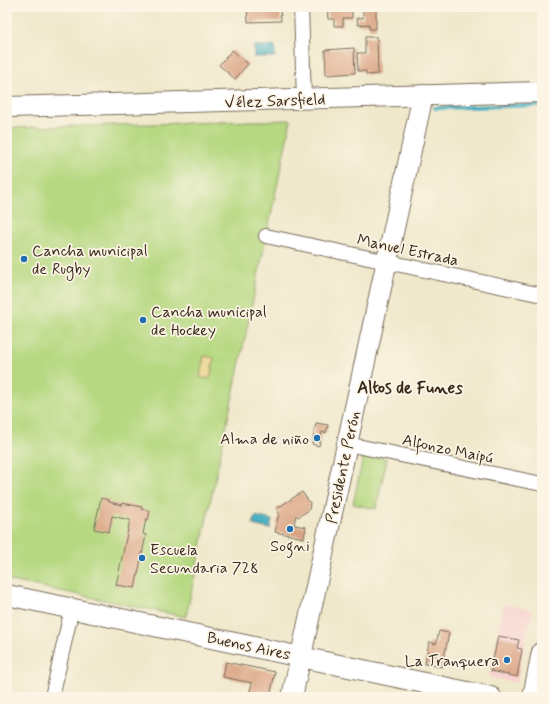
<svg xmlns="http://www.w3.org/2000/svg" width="549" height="704" font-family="Mynerve,sans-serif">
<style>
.built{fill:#f7d0ce}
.green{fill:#b5d880;stroke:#78814f}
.sand{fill:#eeda9e;stroke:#94825e}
.water{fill:#44aec3;stroke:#406c70}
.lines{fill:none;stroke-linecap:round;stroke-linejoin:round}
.stream{stroke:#44aec3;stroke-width:4}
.building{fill:#daa382}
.street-casing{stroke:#7a6c5b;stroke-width:16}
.secondary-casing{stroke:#7a6c5b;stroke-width:22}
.street{stroke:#fff;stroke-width:14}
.secondary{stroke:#fff;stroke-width:20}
.poi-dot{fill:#1f6fb2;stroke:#fcf5e5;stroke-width:1.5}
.labels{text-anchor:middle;stroke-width:3.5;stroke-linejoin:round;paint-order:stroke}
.street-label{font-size:16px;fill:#3b2a1e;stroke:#fcf5e5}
.poi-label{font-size:16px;fill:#3b2a1e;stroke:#fcf5e5;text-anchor:start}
.neighbourhood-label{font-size:17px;font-weight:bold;fill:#3b2a1e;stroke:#fcf5e5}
</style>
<rect width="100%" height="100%" fill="#fcf5e5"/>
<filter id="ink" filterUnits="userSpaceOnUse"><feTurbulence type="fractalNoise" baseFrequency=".025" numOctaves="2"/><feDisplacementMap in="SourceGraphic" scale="8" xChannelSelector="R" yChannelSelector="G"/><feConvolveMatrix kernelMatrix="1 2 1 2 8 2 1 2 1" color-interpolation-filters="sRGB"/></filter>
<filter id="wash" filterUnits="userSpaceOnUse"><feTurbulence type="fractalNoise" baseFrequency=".012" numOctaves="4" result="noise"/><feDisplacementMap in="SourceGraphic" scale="16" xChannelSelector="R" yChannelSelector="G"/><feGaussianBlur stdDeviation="0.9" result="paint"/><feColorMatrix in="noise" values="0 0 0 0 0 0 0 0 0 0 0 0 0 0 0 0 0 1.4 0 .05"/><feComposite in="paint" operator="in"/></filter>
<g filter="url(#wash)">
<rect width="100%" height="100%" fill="#efe8cb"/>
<!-- built -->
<path class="built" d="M 504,604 L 532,610 L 517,683 L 489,677 Z"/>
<!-- green -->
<g class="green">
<path d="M 291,120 L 186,617 L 7,580 L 7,128 Z"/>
<path d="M 364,454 L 387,459 L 376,509 L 353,504 Z"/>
</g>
<!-- sand -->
<path class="sand" d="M 204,356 L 214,358 L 210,379 L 200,377 Z"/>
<!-- water -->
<g class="water">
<rect x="254" y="46" width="21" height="11"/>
<path d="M 255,516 L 272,520 L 270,529 L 253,525 Z"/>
</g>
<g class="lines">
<!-- stream -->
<path class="stream" d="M 435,108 L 542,105"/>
</g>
<g id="blocks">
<!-- building -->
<g class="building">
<path d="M 247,7 L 280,7 L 281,21 L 248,22 Z"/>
<path d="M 327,7 L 352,7 L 352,18 L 343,18 L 343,26 L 334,26 L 334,19 L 328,19 Z"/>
<path d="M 363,7 L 376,7 L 376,29 L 369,29 L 369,24 L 358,25 L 357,18 L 363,18 Z"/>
<path d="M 365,37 L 377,37 L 378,74 L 366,75 L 366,71 L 358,71 L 357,53 L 365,53 Z"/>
<path d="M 354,48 L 355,73 L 326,75 L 325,50 Z"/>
<path d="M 232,50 L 248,64 L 235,79 L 219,65 Z"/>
<path d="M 316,423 L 328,425 L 326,433 L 322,432 L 319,446 L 312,444 Z"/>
<path d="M 302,492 L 310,503 L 309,510 L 298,517 L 296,515 L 294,525 L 306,527 L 304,538 L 275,532 L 279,513 L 276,509 Z"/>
<path d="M 101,498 L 109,500 L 109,502 L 122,505 L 122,503 L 142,507 L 141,509 L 150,511 L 148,520 L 146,519 L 143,534 L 146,535 L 135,588 L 116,585 L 130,520 L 112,516 L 109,532 L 94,529 Z"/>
<path d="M 439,631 L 449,633 L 442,667 L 425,664 L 429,642 L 436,644 Z"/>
<path d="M 498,636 L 519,640 L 517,648 L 522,649 L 517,677 L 491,671 Z"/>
<path d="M 226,662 L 275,672 L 270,697 L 262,697 L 249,694 L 252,683 L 223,677 Z"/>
</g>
</g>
</g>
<g filter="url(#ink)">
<use href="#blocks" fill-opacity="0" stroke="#7a6c5b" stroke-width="1"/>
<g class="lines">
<defs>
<g id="street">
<path d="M 301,7 L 304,99"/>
<path d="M 266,236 L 542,295"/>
<path d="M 347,444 L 542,484"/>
<path d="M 52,697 L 72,608"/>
</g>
<g id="secondary">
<path d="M 7,107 L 542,92"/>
<path d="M 7,595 L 491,697"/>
<path d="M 292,697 L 423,95"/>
<path d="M 533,697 L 542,652"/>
</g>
</defs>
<!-- street casing -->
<use href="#street" class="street-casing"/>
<!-- secondary casing -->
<use href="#secondary" class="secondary-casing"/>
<!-- street -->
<use href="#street" class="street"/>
<!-- secondary -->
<use href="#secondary" class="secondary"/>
</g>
</g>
<!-- markers -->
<g class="poi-dot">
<circle cx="24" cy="259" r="4"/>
<circle cx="143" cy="320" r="4"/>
<circle cx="317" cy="438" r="4"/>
<circle cx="290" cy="529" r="4"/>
<circle cx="142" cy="558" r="4"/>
<circle cx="507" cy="660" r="4"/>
</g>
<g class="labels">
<!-- street labels -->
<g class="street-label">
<text transform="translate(275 100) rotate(-2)" y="6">Vélez Sarsfield</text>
<text transform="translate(408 249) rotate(12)" y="6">Manuel Estrada</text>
<text transform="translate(448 448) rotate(12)" y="6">Alfonzo Maipú</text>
<text transform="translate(342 467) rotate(-78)" y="6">Presidente Perón</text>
<text transform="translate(249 645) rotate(12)" y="6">Buenos Aires</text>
</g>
<!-- poi labels -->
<g class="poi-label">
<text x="32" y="256">Cancha municipal<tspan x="32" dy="18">de Rugby</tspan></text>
<text x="151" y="317">Cancha municipal<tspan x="151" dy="18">de Hockey</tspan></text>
<text x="309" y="444" text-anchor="end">Alma de niño</text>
<text x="290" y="551" text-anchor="middle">Sogni</text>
<text x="150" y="555">Escuela<tspan x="150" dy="18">Secundaria 728</tspan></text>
<text x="499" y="666" text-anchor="end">La Tranquera</text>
</g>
<!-- neighbourhood labels -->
<g class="neighbourhood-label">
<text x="410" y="393">Altos de Funes</text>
</g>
</g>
<!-- margin -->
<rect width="549" height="704" fill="none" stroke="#fcf5e5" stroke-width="24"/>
</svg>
